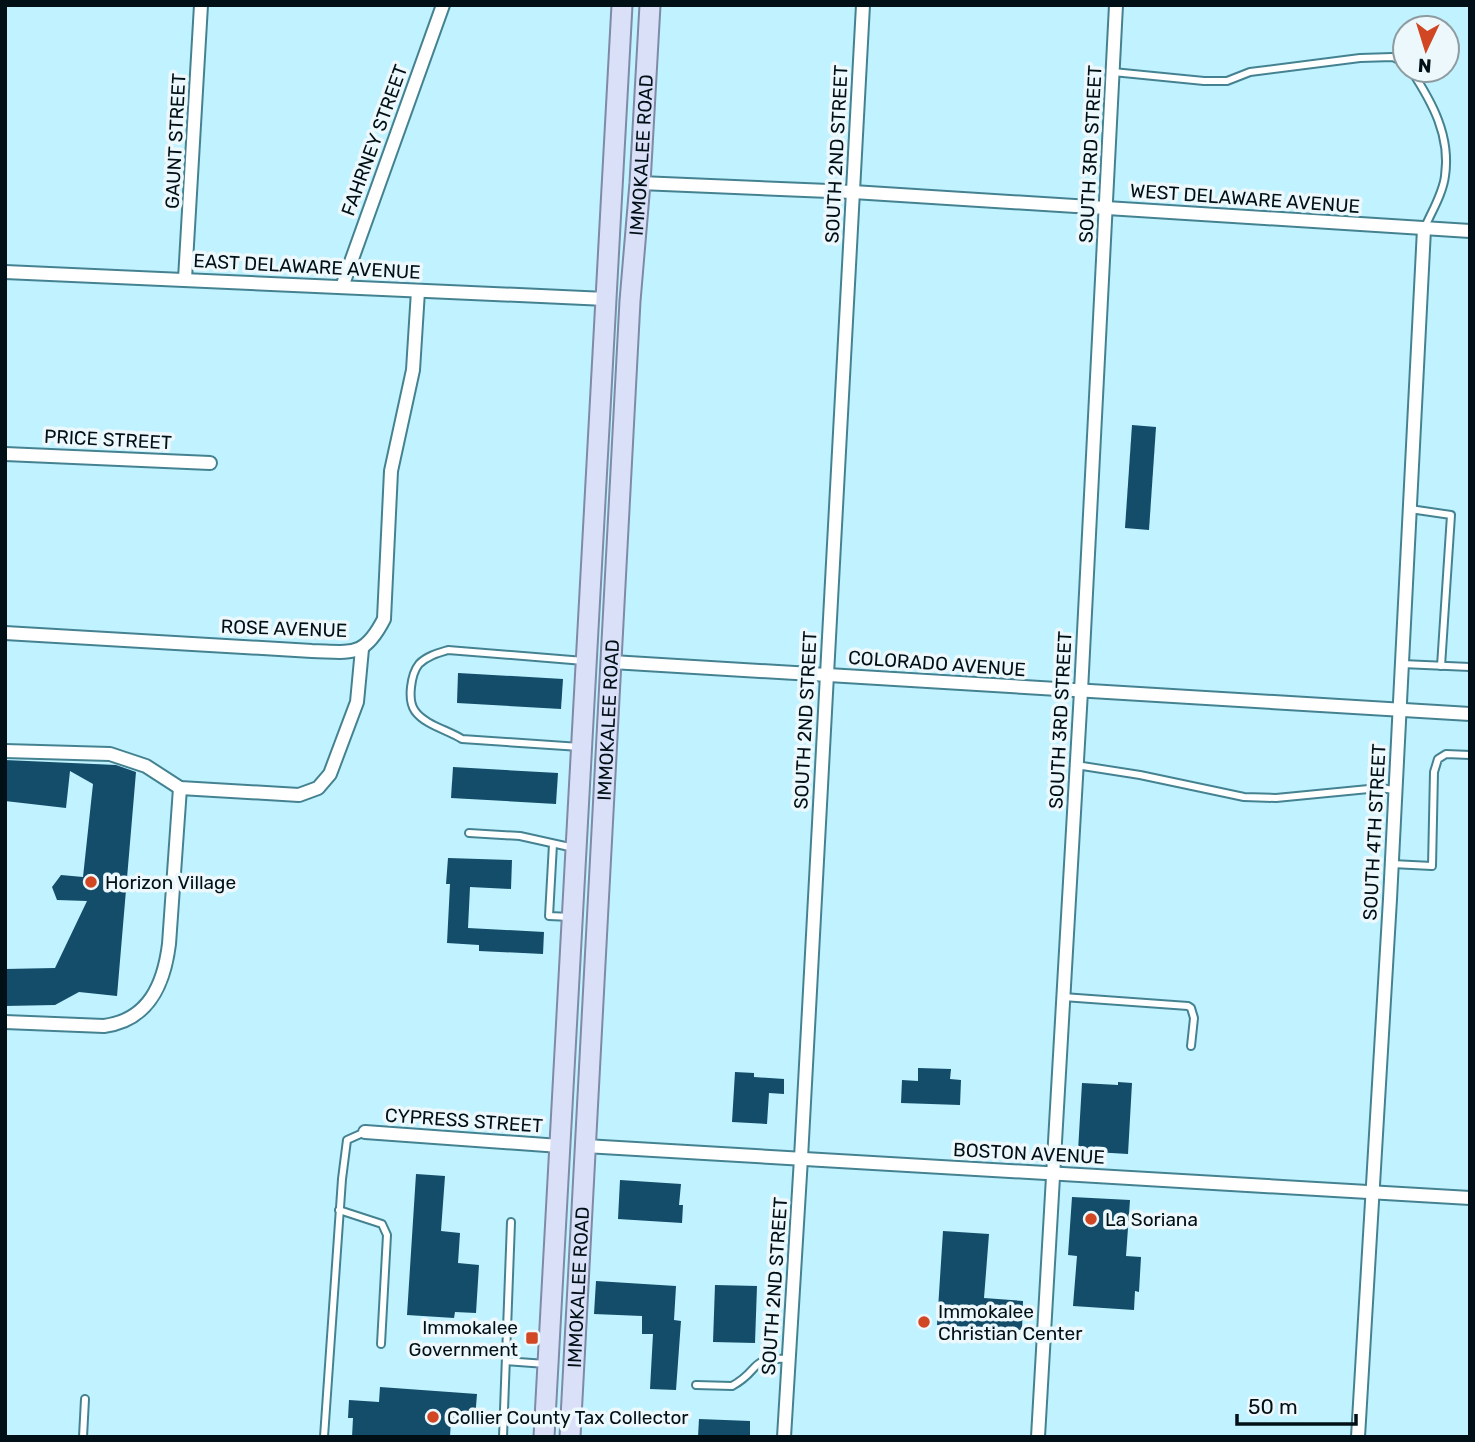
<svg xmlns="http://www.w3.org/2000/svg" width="1475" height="1442" font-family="Rubik,sans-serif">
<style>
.building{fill:#134d69}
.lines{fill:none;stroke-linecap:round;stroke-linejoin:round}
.lane-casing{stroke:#458291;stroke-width:10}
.street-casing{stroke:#458291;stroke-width:16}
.primary-casing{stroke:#7e8aa6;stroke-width:23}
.lane{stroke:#fff;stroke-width:6}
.street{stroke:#fff;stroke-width:12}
.primary{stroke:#dae0f8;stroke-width:19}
.poi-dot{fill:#d14724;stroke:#ecf8fb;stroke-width:2.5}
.labels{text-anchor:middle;stroke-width:7;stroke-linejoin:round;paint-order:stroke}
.street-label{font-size:19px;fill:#001016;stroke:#ecf8fb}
.poi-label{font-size:19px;fill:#001016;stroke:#ecf8fb;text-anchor:start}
</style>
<rect width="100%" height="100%" fill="#c0f2ff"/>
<!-- building -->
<g class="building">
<path d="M 1132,425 L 1156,427 L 1149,530 L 1125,528 Z"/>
<path d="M 458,673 L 563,679 L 561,709 L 457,703 Z"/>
<path d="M 5,760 L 116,765 L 136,772 L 117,996 L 79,992 L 55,1005 L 5,1006 L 5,969 L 55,968 L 87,901 L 57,900 L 52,887 L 61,875 L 83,877 L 93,784 L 70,771 L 66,808 L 5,801 Z"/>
<path d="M 453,767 L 558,773 L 556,804 L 451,798 Z"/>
<path d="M 448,858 L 512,860 L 511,889 L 470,887 L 468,928 L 544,932 L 543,954 L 479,951 L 479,945 L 447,943 L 450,884 L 446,884 Z"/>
<path d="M 918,1068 L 951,1069 L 950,1079 L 961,1080 L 960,1105 L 901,1103 L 902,1080 L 918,1081 Z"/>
<path d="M 735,1072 L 754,1073 L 754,1077 L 784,1079 L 784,1094 L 769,1093 L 767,1124 L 732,1122 Z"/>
<path d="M 1118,1082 L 1132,1083 L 1128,1154 L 1078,1151 L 1082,1083 L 1118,1085 Z"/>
<path d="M 416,1174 L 445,1176 L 441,1231 L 460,1233 L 458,1263 L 479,1265 L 476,1313 L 455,1312 L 454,1318 L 407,1315 Z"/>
<path d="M 620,1180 L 681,1184 L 679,1205 L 683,1205 L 682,1223 L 618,1219 Z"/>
<path d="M 1072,1197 L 1130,1200 L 1126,1256 L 1141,1257 L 1139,1292 L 1135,1291 L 1134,1310 L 1073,1306 L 1077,1256 L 1068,1255 Z"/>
<path d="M 943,1231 L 989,1234 L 984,1298 L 1023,1301 L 1022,1330 L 937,1325 Z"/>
<path d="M 596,1281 L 676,1286 L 674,1320 L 681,1321 L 676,1390 L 650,1389 L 653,1334 L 642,1334 L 642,1316 L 594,1314 Z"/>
<path d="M 715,1285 L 757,1286 L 755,1343 L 713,1342 Z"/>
<path d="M 380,1387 L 477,1394 L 475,1419 L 451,1418 L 450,1437 L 352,1437 L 353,1418 L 348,1418 L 349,1400 L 379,1402 Z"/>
<path d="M 699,1419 L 750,1421 L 750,1437 L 698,1437 Z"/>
</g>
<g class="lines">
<defs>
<g id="lane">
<path d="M 1411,70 C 1432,102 1451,136 1445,176 C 1443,193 1432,211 1425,227"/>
<path d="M 1113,72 L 1204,81 L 1227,81 L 1250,72 L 1360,58 L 1393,57 L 1405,63"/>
<path d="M 1410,509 L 1451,515 L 1441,666"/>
<path d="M 1402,664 L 1470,667"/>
<path d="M 580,747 L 462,739 C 448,730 425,725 415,711 C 407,700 411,674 419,664 C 427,656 438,653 448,650 L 584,661"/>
<path d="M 1076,765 L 1140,775 L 1244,797 L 1276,798 L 1379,788 L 1395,790"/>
<path d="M 469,833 L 520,836 L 574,848"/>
<path d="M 553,844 L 549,916 L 571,917"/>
<path d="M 1392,864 L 1432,866 L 1434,772 L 1438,759 L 1446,754 L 1470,755"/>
<path d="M 1063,997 L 1188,1006 L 1191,1008 L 1194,1018 L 1191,1046"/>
<path d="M 339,1210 L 382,1224 L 387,1235 L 381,1344"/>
<path d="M 506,1361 L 546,1364"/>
<path d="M 696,1385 L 732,1386 C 762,1370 747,1357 789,1359"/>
<path d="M 83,1437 L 85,1399"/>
<path d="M 324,1437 L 342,1179 L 347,1140 L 365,1132"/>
<path d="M 503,1437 L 511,1222"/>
</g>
<g id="street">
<path d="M 640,183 L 853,192 L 1470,231"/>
<path d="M 5,272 L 606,299"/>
<path d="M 185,279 L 201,5"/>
<path d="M 342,287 L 443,5"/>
<path d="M 5,454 L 210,463"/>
<path d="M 5,633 L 312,651 C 352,652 364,658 384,619 L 391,471 L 413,370 L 418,291"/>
<path d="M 612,662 L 1470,714"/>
<path d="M 5,751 L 110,754 L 146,766 L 180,788 L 299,795 L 318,788 L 330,774 L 357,702 L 362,649"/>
<path d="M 5,1022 L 104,1026 C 149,1020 164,984 169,944 L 180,788"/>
<path d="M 365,1132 L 560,1146"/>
<path d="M 585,1146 L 1470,1198"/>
<path d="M 784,1437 L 801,1158 L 863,5"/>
<path d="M 1038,1437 L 1081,691 L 1116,5"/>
<path d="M 1358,1437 L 1390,899 L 1424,229"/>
</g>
<g id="primary">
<path d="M 544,1437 L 622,5"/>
<path id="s1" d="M 570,1437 L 630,301 L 640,183 L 650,5"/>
</g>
</defs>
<!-- lane casing -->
<use href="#lane" class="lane-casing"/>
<!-- street casing -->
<use href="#street" class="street-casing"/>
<!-- primary casing -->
<use href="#primary" class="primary-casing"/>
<!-- lane -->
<use href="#lane" class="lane"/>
<!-- street -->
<use href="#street" class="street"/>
<!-- primary -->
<use href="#primary" class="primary"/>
</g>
<!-- markers -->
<g class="poi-dot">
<circle cx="91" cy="882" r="7"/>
<circle cx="1091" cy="1219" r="7"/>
<circle cx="924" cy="1322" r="7"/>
<rect x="525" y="1331" width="14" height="14" rx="3.5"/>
<circle cx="433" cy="1417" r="7"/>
</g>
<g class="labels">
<!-- street labels -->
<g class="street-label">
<text transform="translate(374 140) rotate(-70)" y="7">FAHRNEY STREET</text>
<text transform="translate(175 141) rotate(-87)" y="7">GAUNT STREET</text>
<text transform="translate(836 154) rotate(-87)" y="7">SOUTH 2ND STREET</text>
<text transform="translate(1090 154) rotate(-87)" y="7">SOUTH 3RD STREET</text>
<text dy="7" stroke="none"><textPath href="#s1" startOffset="1284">IMMOKALEE ROAD</textPath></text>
<text transform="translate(1245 198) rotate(4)" y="7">WEST DELAWARE AVENUE</text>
<text transform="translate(307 266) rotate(3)" y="7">EAST DELAWARE AVENUE</text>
<text transform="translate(108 439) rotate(3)" y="7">PRICE STREET</text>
<text transform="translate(284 628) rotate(2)" y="7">ROSE AVENUE</text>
<text transform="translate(937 663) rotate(4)" y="7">COLORADO AVENUE</text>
<text transform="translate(805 720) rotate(-87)" y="7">SOUTH 2ND STREET</text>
<text transform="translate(1060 720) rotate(-87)" y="7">SOUTH 3RD STREET</text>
<text dy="7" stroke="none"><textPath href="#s1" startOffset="718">IMMOKALEE ROAD</textPath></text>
<text transform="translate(1374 832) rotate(-87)" y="7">SOUTH 4TH STREET</text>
<text transform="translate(464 1120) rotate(4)" y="7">CYPRESS STREET</text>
<text transform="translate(1029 1153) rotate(3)" y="7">BOSTON AVENUE</text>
<text transform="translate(774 1286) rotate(-86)" y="7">SOUTH 2ND STREET</text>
<text dy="7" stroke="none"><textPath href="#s1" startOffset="150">IMMOKALEE ROAD</textPath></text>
</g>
<!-- poi labels -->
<g class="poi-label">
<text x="105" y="889">Horizon Village</text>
<text x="1105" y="1226">La Soriana</text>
<text x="938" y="1318">Immokalee<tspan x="938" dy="22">Christian Center</tspan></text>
<text x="518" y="1334" text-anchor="end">Immokalee<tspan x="518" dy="22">Government</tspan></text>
<text x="447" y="1424">Collier County Tax Collector</text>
</g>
</g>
<!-- border -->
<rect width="1475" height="1442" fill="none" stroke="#001016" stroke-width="14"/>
<!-- north arrow -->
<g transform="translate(1426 49) rotate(184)"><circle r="33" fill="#ecf8fb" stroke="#8e9b9f" stroke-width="2"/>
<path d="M0-5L12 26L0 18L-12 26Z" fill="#d14724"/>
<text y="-10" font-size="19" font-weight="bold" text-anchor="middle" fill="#001016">N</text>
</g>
<!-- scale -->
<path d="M1237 1414v10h119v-10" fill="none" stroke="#001016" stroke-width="3.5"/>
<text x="1248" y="1414" font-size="21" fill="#001016" stroke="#ecf8fb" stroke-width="5" paint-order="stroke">50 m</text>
</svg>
